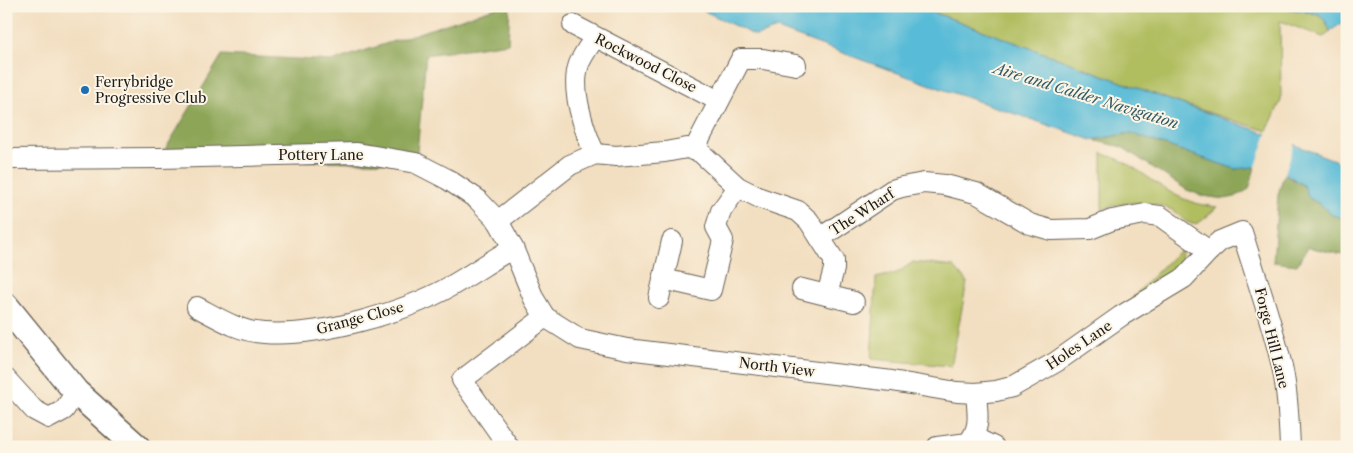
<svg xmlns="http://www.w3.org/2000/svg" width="1353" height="453" font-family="'Libre Caslon Text',serif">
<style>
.green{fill:#b1be60;stroke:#666d3e}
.forest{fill:#8ca556;stroke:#546039}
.water{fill:#59bbd7;stroke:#3a6c7a}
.pier{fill:#f2dec0}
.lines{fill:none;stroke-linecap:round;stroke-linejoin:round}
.minor-casing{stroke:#676055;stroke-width:22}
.major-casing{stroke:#676055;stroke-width:28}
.minor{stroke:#fff;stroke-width:20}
.major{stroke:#fff;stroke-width:25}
.poi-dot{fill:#1f6fb2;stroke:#fcf5e5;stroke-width:2}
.labels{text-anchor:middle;stroke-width:4;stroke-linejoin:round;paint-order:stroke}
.street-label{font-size:14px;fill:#1c1c1c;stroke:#fcf5e5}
.poi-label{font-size:14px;fill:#1c1c1c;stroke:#fcf5e5;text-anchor:start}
.water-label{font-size:15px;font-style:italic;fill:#345c67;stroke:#fcf5e5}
</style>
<rect width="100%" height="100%" fill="#fcf5e5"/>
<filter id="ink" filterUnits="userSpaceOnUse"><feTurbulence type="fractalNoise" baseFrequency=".02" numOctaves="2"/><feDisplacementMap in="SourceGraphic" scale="10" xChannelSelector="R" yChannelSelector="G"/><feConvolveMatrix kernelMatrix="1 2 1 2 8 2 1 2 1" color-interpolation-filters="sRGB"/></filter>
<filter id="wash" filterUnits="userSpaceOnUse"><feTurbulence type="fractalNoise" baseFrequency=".0096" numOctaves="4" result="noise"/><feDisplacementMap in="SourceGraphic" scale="20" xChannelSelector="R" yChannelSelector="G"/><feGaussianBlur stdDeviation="1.12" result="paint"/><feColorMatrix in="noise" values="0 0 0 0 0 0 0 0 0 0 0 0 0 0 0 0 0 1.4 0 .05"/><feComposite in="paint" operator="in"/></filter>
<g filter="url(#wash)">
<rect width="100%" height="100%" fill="#f2dec0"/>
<!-- green -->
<g class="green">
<path d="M 917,6 L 1273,6 L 1319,14 L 1326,22 L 1331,32 L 1323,37 L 1280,21 L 1281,101 L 1267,131 L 1170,100 Z"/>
<path d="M 1102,153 C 1109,156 1117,158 1124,162 C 1158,181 1174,203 1217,207 C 1210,213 1203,222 1195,224 C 1186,225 1179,214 1172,210 C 1149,199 1125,202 1102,209 Z"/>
<path d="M 1180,249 C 1187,274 1148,289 1131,299 Z"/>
<path d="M 913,262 L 954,267 L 967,282 L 951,366 L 871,359 L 876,278 L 897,273 Z"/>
</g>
<!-- forest -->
<g class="forest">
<path d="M 501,6 L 510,6 L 508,43 L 426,55 L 416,163 L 160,158 L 222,55 L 333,61 Z"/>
<path d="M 1130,133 L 1235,169 L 1255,167 L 1249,189 L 1235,197 L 1224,199 L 1203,196 L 1187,190 L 1122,147 L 1092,140 Z"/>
<path d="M 1284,174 L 1304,186 L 1309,198 L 1320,204 L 1332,215 L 1347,219 L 1347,256 L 1308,247 L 1297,265 L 1273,262 L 1278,195 Z"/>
</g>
<!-- water -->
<g class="water">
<path d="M 694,6 L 917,6 L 1170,100 L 1270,135 L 1347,165 L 1347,219 L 1332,215 L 1320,204 L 1309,198 L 1304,186 L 1288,175 L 1255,167 L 1235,169 L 1130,133 L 1092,140 L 942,89 L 777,29 L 756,36 Z"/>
<path d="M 1273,6 L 1347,6 L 1347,20 L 1330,31 L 1326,22 L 1319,14 Z"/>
</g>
<!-- pier -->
<path class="pier" d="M 1268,131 L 1295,142 L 1284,176 L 1255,169 Z"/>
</g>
<g filter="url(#ink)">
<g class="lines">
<defs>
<g id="minor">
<path d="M 573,25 L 719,101"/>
<path d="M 694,150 L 741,59 L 763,59 L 796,65"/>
<path d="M 595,154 C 584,130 570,89 579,64 C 583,54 590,45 595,37"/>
<path d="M 6,159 L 160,158 L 357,153 L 416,163 L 447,179 L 477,199 L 498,221 L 513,248 L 534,299 L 545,317 L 580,339 L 627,349 L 892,381 L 957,392 L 976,393 L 996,391 L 1012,387 L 1056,362 L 1121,316 L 1184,278 L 1209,251 L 1220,241 L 1242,232 C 1256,278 1273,324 1283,371 C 1288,396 1289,421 1290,447"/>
<path d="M 498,221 L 570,165 L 595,154 L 616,156 L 665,152 L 687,148 L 700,152 L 738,187 L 760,198 L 798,211 L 809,221 L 834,260 L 834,269 L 827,295"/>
<path d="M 820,238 L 892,190 L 902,187 L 924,183 L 945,185 L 976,193 L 1030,224 L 1051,230 L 1090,229 L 1112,220 L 1145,214 L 1160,216 L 1209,251"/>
<path d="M 663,279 L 711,290 L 723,240 L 716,227 L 721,211 L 738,187"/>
<path d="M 802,289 L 854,302"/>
<path d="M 659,298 L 672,241"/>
<path d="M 197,307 C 218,318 240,332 264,333 C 319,337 404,313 451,286 C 472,274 492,260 513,248"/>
<path d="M 6,379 L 34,410 L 49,418 L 64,410 L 76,392"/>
<path d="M 973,437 L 994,447"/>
<path d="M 509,447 L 462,380 L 545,317"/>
<path d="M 937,447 L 968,443 C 982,427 977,412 976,393"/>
</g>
<path id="major" d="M 6,306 L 76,392 L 137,447"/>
</defs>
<!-- minor casing -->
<use href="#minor" class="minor-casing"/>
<!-- major casing -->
<use href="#major" class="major-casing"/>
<!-- minor -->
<use href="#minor" class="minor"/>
<!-- major -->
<use href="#major" class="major"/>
</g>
</g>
<!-- markers -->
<circle class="poi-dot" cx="85" cy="90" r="5"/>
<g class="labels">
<!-- street labels -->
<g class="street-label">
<text transform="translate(646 63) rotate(27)" y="5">Rockwood Close</text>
<text x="321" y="160">Pottery Lane</text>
<text transform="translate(862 212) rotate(-33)" y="5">The Wharf</text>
<text transform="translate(360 318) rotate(-15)" y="5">Grange Close</text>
<text transform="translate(1272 338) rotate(76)" y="5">Forge Hill Lane</text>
<text transform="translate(1079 345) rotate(-34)" y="5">Holes Lane</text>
<text transform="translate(777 367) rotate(7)" y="5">North View</text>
</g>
<!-- poi labels -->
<g class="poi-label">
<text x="95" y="87">Ferrybridge<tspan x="95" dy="16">Progressive Club</tspan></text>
</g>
<!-- water labels -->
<g class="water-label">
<text transform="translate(1086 96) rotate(17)" y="5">Aire and Calder Navigation</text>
</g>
</g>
<!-- margin -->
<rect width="1353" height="453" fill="none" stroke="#fcf5e5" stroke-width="25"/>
</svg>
